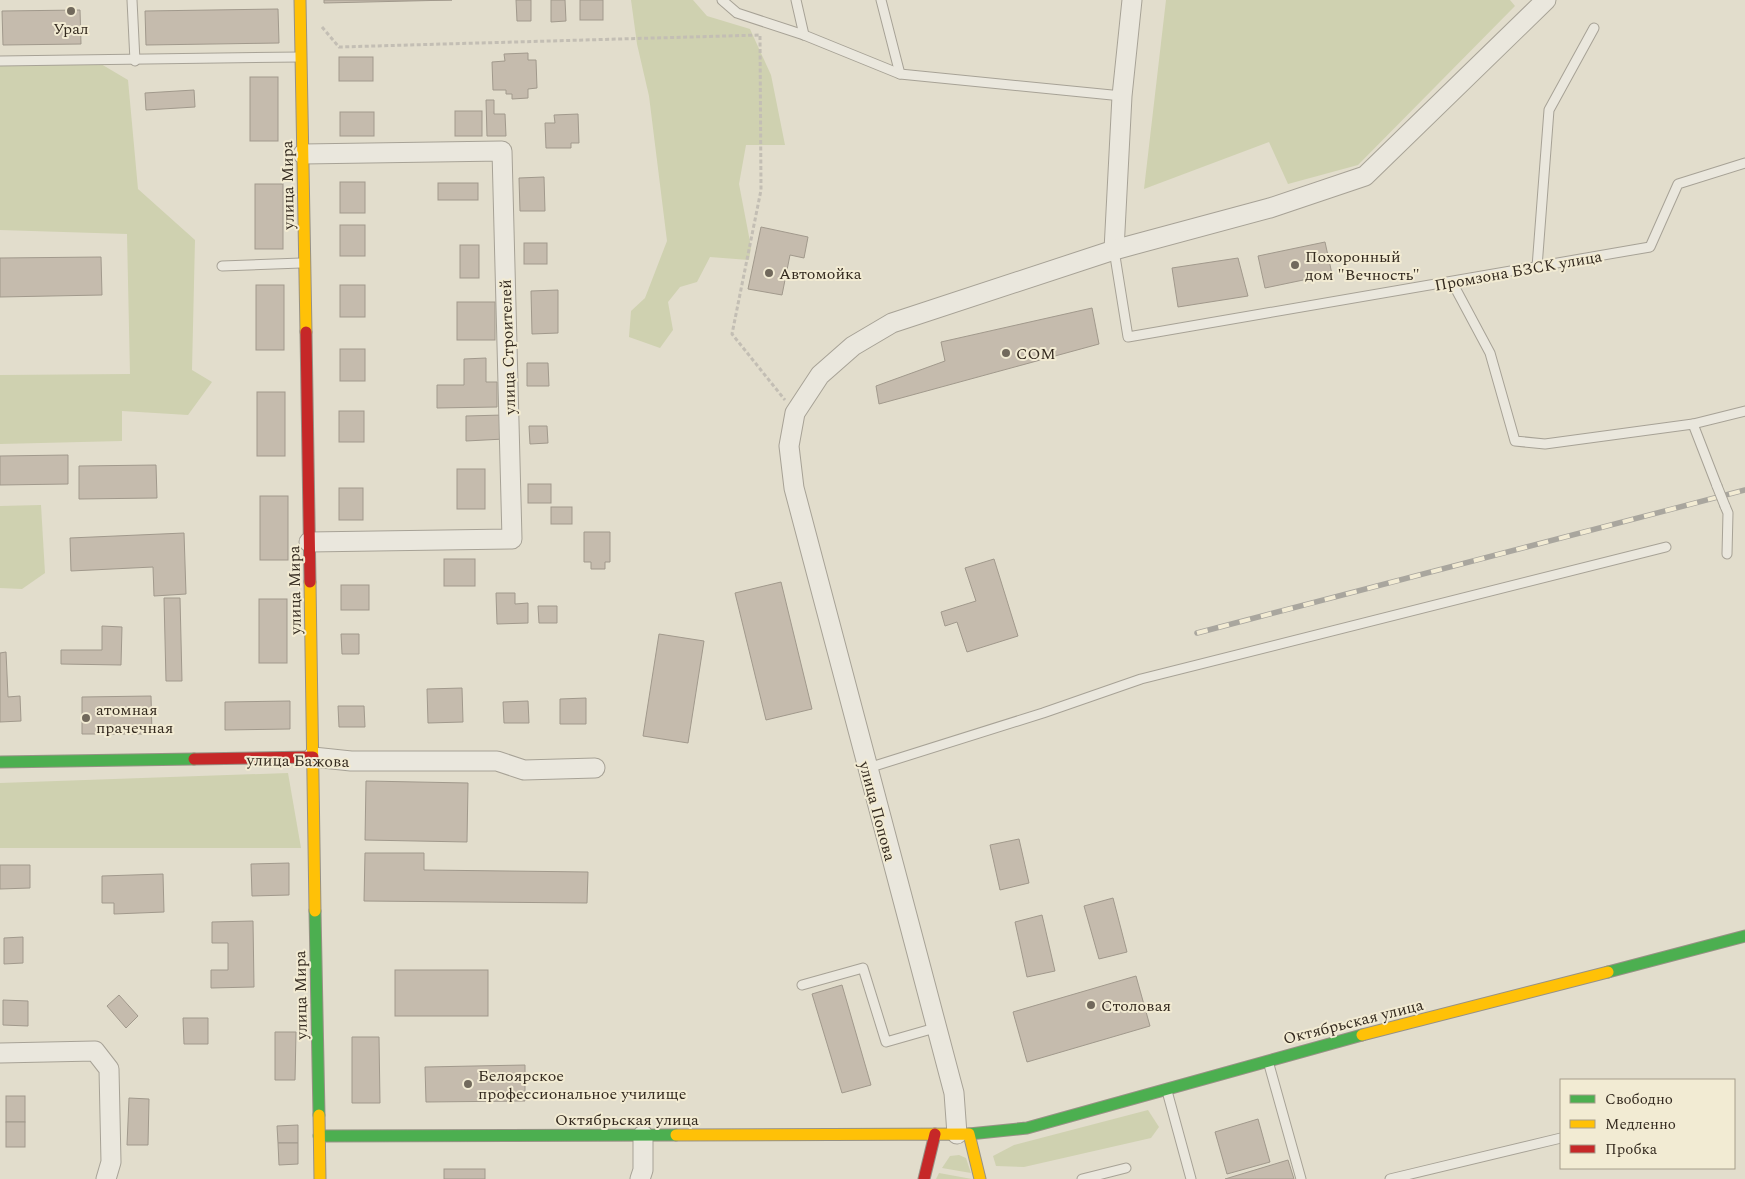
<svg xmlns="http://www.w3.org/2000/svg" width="1745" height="1179" font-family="Spectral,serif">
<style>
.green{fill:#cfd1b0}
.building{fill:#c5bbad;stroke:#a1998c}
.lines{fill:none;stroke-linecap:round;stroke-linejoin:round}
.lane-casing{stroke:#a7a296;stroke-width:11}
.street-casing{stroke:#a7a296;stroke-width:21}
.fast-casing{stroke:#979185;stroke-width:13}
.slow-casing{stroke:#979185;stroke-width:13}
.jam-casing{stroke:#979185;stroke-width:13}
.path{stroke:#c3beb4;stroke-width:3;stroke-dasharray:4 2.5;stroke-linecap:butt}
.lane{stroke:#eae7dd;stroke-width:9}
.street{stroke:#eae7dd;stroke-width:19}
.fast{stroke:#4caf50;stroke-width:11}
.slow{stroke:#ffc107;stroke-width:11}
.jam{stroke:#c62828;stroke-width:11}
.rail-casing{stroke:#a9a69e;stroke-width:5.5}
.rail{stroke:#f2ebd3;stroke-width:4;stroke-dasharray:11;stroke-linecap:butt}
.lane-bridge-casing{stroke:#a7a296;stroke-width:11;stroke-linecap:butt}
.lane-bridge{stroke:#eae7dd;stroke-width:9}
.poi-dot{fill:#71695c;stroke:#f2ebd3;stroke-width:2}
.labels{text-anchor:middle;stroke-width:4;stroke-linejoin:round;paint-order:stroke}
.poi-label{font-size:16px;fill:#342a1f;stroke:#f2ebd3;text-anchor:start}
.street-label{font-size:16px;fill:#342a1f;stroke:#f2ebd3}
</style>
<rect width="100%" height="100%" fill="#e2ddcc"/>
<!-- green -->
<g class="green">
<path d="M 631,0 L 693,0 L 707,16 L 750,29 L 771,75 L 785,145 L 746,145 L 739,184 L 751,247 L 749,260 L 710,257 L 697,282 L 680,287 L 668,302 L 673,330 L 660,348 L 629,337 L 631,311 L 645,298 L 667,241 L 649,96 L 637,44 Z"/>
<path d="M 1166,0 L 1510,0 L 1515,6 L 1358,165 L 1288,184 L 1269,142 L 1144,189 Z"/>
<path d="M 0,64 L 101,64 L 128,80 L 138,189 L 195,240 L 192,370 L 212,382 L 188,415 L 122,411 L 122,441 L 0,444 L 0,375 L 130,374 L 127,234 L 0,230 Z"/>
<path d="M 41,505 L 45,573 L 22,589 L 0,588 L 0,506 Z"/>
<path d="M 288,773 L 301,848 L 0,848 L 0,783 Z"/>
<path d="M 1148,1110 L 1159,1127 L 1151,1138 L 1024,1167 L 996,1166 L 993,1156 L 1014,1145 Z"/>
<path d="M 959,1155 L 966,1158 L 971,1173 L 942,1168 L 950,1156 Z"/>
<path d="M 939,1173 L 972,1179 L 936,1179 Z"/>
</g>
<!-- building -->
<g class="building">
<path d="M 324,0 L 452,0 L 324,3 Z"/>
<path d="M 516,0 L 531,0 L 531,21 L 517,21 Z"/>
<path d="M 551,0 L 565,0 L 566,21 L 551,22 Z"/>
<rect x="580" y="0" width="23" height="20"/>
<path d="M 278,9 L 279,43 L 146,45 L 145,11 Z"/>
<path d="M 80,10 L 81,44 L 3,45 L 2,11 Z"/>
<path d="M 528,53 L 528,60 L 536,60 L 537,88 L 528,89 L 528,98 L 512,99 L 512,94 L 506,94 L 506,90 L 493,90 L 492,62 L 505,61 L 504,54 Z"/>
<rect x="339" y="57" width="34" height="24"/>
<rect x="250" y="77" width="28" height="64"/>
<path d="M 194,90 L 195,107 L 146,110 L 145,93 Z"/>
<path d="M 486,100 L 494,100 L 494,114 L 505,114 L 506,136 L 487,136 Z"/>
<rect x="455" y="111" width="27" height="25"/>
<rect x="340" y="112" width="34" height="24"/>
<path d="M 578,114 L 579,143 L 571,143 L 571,148 L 546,148 L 545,123 L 555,123 L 554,115 Z"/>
<path d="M 544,177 L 545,211 L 520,211 L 519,178 Z"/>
<rect x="340" y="182" width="25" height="31"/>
<rect x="438" y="183" width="40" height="17"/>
<rect x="255" y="184" width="28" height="65"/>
<rect x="340" y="225" width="25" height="31"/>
<path d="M 761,227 L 808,237 L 804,258 L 790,255 L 782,295 L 748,289 Z"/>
<path d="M 1325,242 L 1332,274 L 1265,288 L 1258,256 Z"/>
<rect x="524" y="243" width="23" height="21"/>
<rect x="460" y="245" width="19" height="33"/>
<path d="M 101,257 L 102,295 L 0,297 L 0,258 Z"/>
<path d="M 1238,258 L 1248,296 L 1178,307 L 1172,268 Z"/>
<rect x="256" y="285" width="28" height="65"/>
<rect x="340" y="285" width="25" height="32"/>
<path d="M 558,290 L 558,333 L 532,334 L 531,291 Z"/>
<rect x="457" y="302" width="38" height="38"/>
<path d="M 1092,308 L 1099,344 L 879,404 L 876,386 L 945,361 L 941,342 Z"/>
<rect x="340" y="349" width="25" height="32"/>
<path d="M 486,358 L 486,382 L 497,382 L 497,407 L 437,408 L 437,385 L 464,385 L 464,359 Z"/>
<path d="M 527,363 L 548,363 L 549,386 L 527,386 Z"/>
<rect x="257" y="392" width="28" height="64"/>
<rect x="339" y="411" width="25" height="31"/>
<path d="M 503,415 L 504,439 L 466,441 L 466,416 Z"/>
<path d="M 529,426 L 547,426 L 548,443 L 530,444 Z"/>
<path d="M 68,455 L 68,484 L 0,485 L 0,456 Z"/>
<path d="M 156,465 L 157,498 L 79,499 L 79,466 Z"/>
<rect x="457" y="469" width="28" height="40"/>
<rect x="528" y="484" width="23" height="19"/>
<rect x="339" y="488" width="24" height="32"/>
<rect x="260" y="496" width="28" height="64"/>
<rect x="551" y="507" width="21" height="17"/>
<path d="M 584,532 L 610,532 L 610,562 L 605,562 L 605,569 L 591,569 L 591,562 L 584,562 Z"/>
<path d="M 184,533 L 186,594 L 154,596 L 153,567 L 71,571 L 70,538 Z"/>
<rect x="444" y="559" width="31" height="27"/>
<path d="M 994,559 L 1018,636 L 967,652 L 957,622 L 945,626 L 941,612 L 976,601 L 965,568 Z"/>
<path d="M 781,582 L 812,709 L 766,720 L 735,593 Z"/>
<rect x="341" y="585" width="28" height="25"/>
<path d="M 496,593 L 515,593 L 515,604 L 528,603 L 528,623 L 497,624 Z"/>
<path d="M 164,598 L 180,598 L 182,681 L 166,681 Z"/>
<rect x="259" y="599" width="28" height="64"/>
<path d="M 538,606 L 557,606 L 557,623 L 539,623 Z"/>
<path d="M 102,626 L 122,627 L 121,665 L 61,664 L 61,650 L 102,650 Z"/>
<path d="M 341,634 L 359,634 L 359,654 L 342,654 Z"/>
<path d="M 659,634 L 704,641 L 688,743 L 643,736 Z"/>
<path d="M 6,652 L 8,697 L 20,696 L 21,721 L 0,722 L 0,653 Z"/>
<path d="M 462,688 L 463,722 L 428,723 L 427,689 Z"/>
<path d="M 151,696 L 152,734 L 82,734 L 82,697 Z"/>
<path d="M 586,698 L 586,724 L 560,724 L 560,699 Z"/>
<path d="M 290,701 L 290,729 L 225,730 L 225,702 Z"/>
<path d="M 528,701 L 529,723 L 504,723 L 503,702 Z"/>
<path d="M 338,706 L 364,706 L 365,727 L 339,727 Z"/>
<path d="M 366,781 L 468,783 L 467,842 L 365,840 Z"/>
<path d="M 1019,839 L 1029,883 L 1000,890 L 990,845 Z"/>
<path d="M 365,853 L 424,853 L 424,870 L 588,872 L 587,903 L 364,901 Z"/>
<path d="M 289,863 L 289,895 L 252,896 L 251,864 Z"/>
<path d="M 0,865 L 30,865 L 30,888 L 0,889 Z"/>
<path d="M 163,874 L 164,912 L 114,914 L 114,903 L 102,903 L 102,876 Z"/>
<path d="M 1113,898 L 1127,952 L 1099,959 L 1084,906 Z"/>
<path d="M 1042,915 L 1055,971 L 1027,977 L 1015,922 Z"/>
<path d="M 253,921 L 254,987 L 211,988 L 211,970 L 228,970 L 228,943 L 212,943 L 212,922 Z"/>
<path d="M 23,937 L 23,963 L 4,964 L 4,938 Z"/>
<rect x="395" y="970" width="93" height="46"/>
<path d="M 1136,976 L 1150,1026 L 1027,1062 L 1013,1012 Z"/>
<path d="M 842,985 L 871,1085 L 842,1093 L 812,994 Z"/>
<path d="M 119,995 L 138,1016 L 126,1028 L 107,1006 Z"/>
<path d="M 3,1000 L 28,1001 L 28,1026 L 3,1025 Z"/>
<path d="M 183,1018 L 208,1018 L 208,1044 L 184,1044 Z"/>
<path d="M 275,1032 L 296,1032 L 295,1080 L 275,1080 Z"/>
<path d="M 352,1037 L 379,1037 L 380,1103 L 352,1103 Z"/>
<path d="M 525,1065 L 525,1101 L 426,1102 L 425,1067 Z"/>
<rect x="6" y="1096" width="19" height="26"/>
<path d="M 129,1098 L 149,1099 L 148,1145 L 127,1145 Z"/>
<path d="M 1258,1119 L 1270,1162 L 1227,1174 L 1215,1132 Z"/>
<rect x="6" y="1122" width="19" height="25"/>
<path d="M 298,1125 L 298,1143 L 278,1143 L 277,1126 Z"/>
<path d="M 278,1143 L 298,1143 L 298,1164 L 279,1165 Z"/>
<path d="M 1288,1160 L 1294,1179 L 1225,1179 Z"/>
<rect x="444" y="1169" width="41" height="10"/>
</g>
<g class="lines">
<defs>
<g id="lane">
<path d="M 132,0 L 135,61"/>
<path d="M 722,0 L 737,13 L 804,35 L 900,74 L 1122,96"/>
<path d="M 796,0 L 804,35"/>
<path d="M 881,0 L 900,74"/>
<path d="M 0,61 L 300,57"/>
<path d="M 1114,250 L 1128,337 L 1650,247 L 1678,184 L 1745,163"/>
<path d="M 222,266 L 301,263"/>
<path d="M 1537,267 L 1549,110 L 1594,28"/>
<path d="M 1452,282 L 1490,353 L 1515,441 L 1545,444 L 1693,424 L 1717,486"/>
<path d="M 1693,424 L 1745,411"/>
<path d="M 1725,506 L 1728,513 L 1727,554"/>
<path d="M 868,768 L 1043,713 L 1141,679 L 1666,547"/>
<path d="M 802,985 L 863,968 L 886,1042 L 935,1028"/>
<path d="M 1268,1061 L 1301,1179"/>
<path d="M 1167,1091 L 1191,1179"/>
<path d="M 1082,1179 L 1126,1168"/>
<path d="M 1390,1179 L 1561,1138"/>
</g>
<g id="street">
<path d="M 303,154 L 502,151 L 512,539 L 309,542"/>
<path d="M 1114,250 L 1122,96 L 1132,0"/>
<path d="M 313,757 L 351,761 L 497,761 L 524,770 L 595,768"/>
<path d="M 0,1053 L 95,1051 L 109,1069 L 111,1162 L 106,1179"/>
<path d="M 957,1134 L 954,1093 L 794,488 L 789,446 L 795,413 L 820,375 L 853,346 L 892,323 L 1114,250 L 1270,208 L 1365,176 L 1546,0"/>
<path d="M 640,1179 L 643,1170 L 643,1135"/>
</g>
<g id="fast">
<path d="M 0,762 L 194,759"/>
<path d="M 315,911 L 319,1115"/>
<path d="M 1608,972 L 1745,936"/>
<path d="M 969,1134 L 1027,1128 L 1362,1035"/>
<path d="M 319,1136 L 676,1135"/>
</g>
<g id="slow">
<path d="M 300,0 L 306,332"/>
<path d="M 310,582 L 315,911"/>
<path d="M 1362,1035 L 1608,972"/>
<path d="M 319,1115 L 320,1179"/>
<path d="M 676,1135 L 969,1134 L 980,1179"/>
</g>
<g id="jam">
<path d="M 306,332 L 310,582"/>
<path d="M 194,759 L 313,757"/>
<path d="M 924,1179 L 935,1134"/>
</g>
</defs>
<!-- lane casing -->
<use href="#lane" class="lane-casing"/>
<!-- street casing -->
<use href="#street" class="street-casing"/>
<!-- fast casing -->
<use href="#fast" class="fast-casing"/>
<!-- slow casing -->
<use href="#slow" class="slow-casing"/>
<!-- jam casing -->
<use href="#jam" class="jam-casing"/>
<!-- path -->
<g class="path">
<path d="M 322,27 L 339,47 L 760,35"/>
<path d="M 760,36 L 761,190 L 732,334 L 785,400"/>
</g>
<!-- lane -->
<use href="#lane" class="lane"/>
<!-- street -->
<use href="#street" class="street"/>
<!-- fast -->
<use href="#fast" class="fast"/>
<!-- slow -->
<use href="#slow" class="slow"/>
<!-- jam -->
<use href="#jam" class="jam"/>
<defs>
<path id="rail" d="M 1197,633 L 1745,490"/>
</defs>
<!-- rail casing -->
<use href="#rail" class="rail-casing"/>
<!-- rail -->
<use href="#rail" class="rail"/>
<defs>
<path id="lane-bridge" d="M 1717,486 L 1725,506"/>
</defs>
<!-- lane-bridge casing -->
<use href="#lane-bridge" class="lane-bridge-casing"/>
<!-- lane-bridge -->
<use href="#lane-bridge" class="lane-bridge"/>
</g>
<!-- markers -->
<g class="poi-dot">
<circle cx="71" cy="11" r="5"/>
<circle cx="1295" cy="265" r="5"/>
<circle cx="769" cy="273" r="5"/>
<circle cx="1006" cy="353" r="5"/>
<circle cx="86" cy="718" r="5"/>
<circle cx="1091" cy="1005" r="5"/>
<circle cx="468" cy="1084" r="5"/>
</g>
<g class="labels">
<!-- poi labels -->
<g class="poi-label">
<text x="71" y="34" text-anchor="middle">Урал</text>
<text x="1305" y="262">Похоронный<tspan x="1305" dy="18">дом "Вечность"</tspan></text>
<text x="779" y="279">Автомойка</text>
<text x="1016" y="359">СОМ</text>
<text x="96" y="715">атомная<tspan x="96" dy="18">прачечная</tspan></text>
<text x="1101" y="1011">Столовая</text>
<text x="478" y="1081">Белоярское<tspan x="478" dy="18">профессиональное училище</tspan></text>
</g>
<!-- street labels -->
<g class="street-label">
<text transform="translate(287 185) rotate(-91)" y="6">улица Мира</text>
<text transform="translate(1518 270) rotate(-10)" y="6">Промзона БЗСК улица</text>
<text transform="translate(507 347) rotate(-92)" y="6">улица Строителей</text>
<text transform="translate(294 590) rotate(-91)" y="6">улица Мира</text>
<text transform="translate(298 760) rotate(1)" y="6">улица Бажова</text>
<text transform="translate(878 811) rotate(75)" y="6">улица Попова</text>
<text transform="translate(300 995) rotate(-91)" y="6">улица Мира</text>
<text transform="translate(1353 1021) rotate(-14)" y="6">Октябрьская улица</text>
<text x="627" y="1125">Октябрьская улица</text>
</g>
</g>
<!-- legend -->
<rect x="1560" y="1079" width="175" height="90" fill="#f2ebd3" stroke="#a69e8b"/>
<rect x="1570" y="1095" width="25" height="8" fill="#4caf50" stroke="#a69e8b"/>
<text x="1605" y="1104" font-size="15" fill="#342a1f">Свободно</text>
<rect x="1570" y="1120" width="25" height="8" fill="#ffc107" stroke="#a69e8b"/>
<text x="1605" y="1129" font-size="15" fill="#342a1f">Медленно</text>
<rect x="1570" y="1145" width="25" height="8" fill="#c62828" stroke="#a69e8b"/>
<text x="1605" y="1154" font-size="15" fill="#342a1f">Пробка</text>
</svg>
